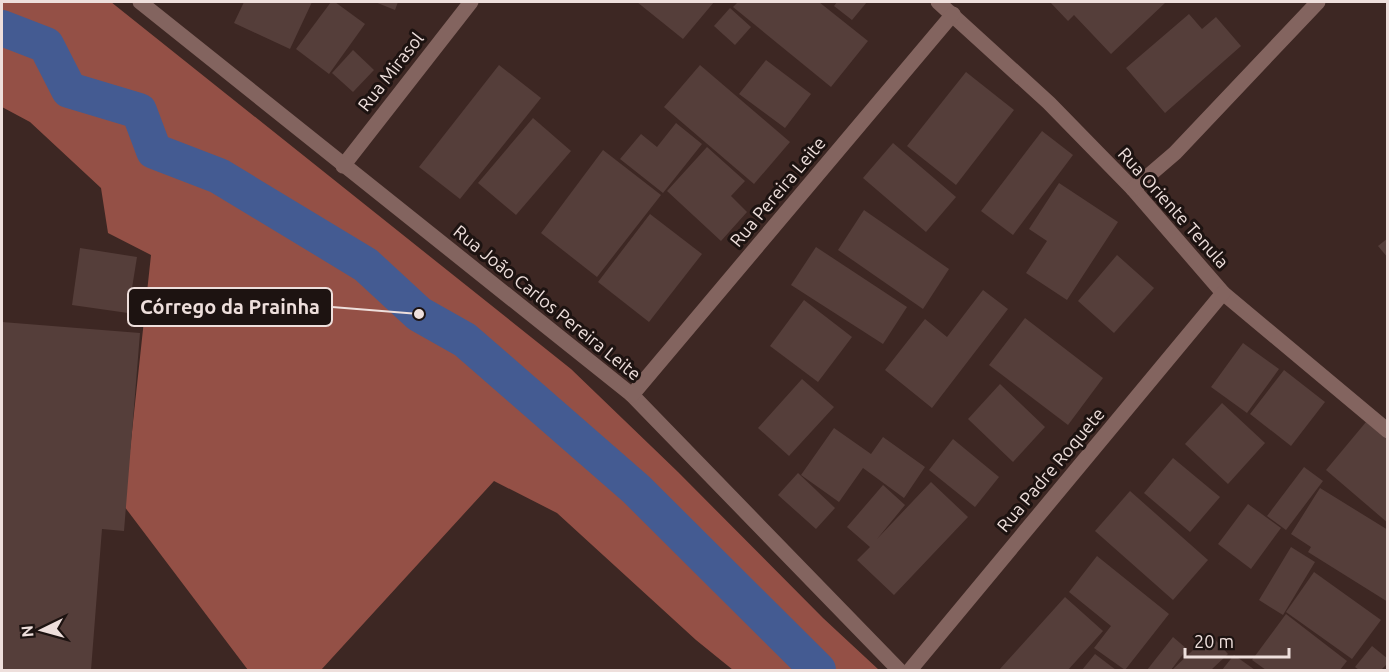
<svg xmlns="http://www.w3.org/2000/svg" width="1389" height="672" font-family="Ubuntu,sans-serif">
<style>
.forest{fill:#945046}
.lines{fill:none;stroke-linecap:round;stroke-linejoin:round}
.canal{stroke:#445b92;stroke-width:36}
.building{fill:#553e3a}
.minor{stroke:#83645f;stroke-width:15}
.labels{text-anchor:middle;stroke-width:6;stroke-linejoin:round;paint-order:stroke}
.street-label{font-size:18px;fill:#eedfdc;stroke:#1d1311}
.leader{fill:none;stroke:#eedfdc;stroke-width:2}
.callout-dot{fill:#eedfdc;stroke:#1d1311;stroke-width:2}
.callout{fill:#1d1311;stroke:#eedfdc;stroke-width:2}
.callout-label{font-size:20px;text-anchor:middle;font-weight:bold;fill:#eedfdc}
</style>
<rect width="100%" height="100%" fill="#3d2723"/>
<!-- forest -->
<path class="forest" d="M 2,2 L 111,2 L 571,369 L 678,472 L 823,618 L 879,670 L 733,670 L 696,640 L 557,513 L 494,481 L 321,670 L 248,670 L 124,506 L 151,255 L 108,233 L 101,188 L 30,122 L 2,107 Z"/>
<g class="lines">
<!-- canal -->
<path class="canal" d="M 2,28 L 46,45 L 69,90 L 139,111 L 154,151 L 219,176 L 366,265 L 419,314 L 465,340 L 636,489 L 818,670"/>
</g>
<!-- building -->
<g class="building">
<path d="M 244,2 L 312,2 L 290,49 L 234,23 Z"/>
<path d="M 331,2 L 335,2 L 365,24 L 329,74 L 296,49 Z"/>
<path d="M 375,2 L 398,2 L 395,10 Z"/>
<path d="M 637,2 L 714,2 L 683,39 Z"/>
<path d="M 738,2 L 819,2 L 868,41 L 831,87 L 733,7 Z"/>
<path d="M 837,2 L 867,2 L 852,20 L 834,6 Z"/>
<path d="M 1050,2 L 1166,2 L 1111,54 L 1074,15 L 1068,21 Z"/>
<path d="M 730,8 L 751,27 L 735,45 L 714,26 Z"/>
<path d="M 1189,14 L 1202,29 L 1216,17 L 1241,46 L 1165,113 L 1126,68 Z"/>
<path d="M 353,50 L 374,70 L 353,92 L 332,73 Z"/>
<path d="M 766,60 L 811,94 L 785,128 L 739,94 Z"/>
<path d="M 499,65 L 541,98 L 460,199 L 419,167 Z"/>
<path d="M 700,65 L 790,142 L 754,184 L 664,107 Z"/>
<path d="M 966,72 L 1014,110 L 956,185 L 907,146 Z"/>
<path d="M 533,118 L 571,151 L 516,215 L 478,183 Z"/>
<path d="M 676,123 L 702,144 L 663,193 L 620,159 L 641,134 L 657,147 Z"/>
<path d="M 1042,131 L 1073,155 L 1013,235 L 981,211 Z"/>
<path d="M 893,143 L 956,197 L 926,232 L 863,178 Z"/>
<path d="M 707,147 L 745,181 L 731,196 L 747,212 L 721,241 L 667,191 Z"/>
<path d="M 603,150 L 661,195 L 597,277 L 541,233 Z"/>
<path d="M 1059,183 L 1118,222 L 1067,300 L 1026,273 L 1047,241 L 1029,229 Z"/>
<path d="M 864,210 L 949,269 L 923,309 L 838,250 Z"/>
<path d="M 650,214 L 702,254 L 649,322 L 598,282 Z"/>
<path d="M 1388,238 L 1388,258 L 1378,246 Z"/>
<path d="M 816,247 L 907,307 L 883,344 L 791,285 Z"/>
<path d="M 80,248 L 137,257 L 128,313 L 72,305 Z"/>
<path d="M 1117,255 L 1154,288 L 1114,333 L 1078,301 Z"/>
<path d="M 983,290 L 1008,309 L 932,408 L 885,370 L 925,319 L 947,337 Z"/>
<path d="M 804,300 L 852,337 L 818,382 L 770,346 Z"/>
<path d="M 1025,318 L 1103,378 L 1068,425 L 989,365 Z"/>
<path d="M 2,322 L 140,333 L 124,531 L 102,529 L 91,670 L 2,670 Z"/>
<path d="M 1243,343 L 1279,369 L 1247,413 L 1211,387 Z"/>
<path d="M 1284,370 L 1325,402 L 1291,446 L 1250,414 Z"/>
<path d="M 802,379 L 834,407 L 789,456 L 758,428 Z"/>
<path d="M 1000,384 L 1045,427 L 1013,462 L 968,419 Z"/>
<path d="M 1222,403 L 1265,443 L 1228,484 L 1185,444 Z"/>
<path d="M 1366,422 L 1388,440 L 1388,523 L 1326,470 Z"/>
<path d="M 834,428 L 871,454 L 883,437 L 925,467 L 904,498 L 863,468 L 839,502 L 801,475 Z"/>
<path d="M 953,439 L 999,477 L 975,507 L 929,470 Z"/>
<path d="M 1173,458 L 1220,497 L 1190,532 L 1144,493 Z"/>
<path d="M 1304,467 L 1323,481 L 1286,530 L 1267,516 Z"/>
<path d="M 798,473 L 835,508 L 816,529 L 778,495 Z"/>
<path d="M 931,482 L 968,517 L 894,595 L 857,560 L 870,547 L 847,527 L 883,485 L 905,505 L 877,539 Z"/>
<path d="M 1320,488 L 1388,530 L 1388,602 L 1308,552 L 1311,547 L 1291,534 Z"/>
<path d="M 1130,491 L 1208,560 L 1173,600 L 1095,531 Z"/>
<path d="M 1248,504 L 1281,528 L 1251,569 L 1218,544 Z"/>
<path d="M 1291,547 L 1315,562 L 1283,615 L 1259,600 Z"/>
<path d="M 1097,556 L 1169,614 L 1125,670 L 1094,648 L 1111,626 L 1069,592 Z"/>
<path d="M 1314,572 L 1381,620 L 1352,659 L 1286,612 Z"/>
<path d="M 1065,597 L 1103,631 L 1068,670 L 999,670 Z"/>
<path d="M 1286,614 L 1347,661 L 1340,670 L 1266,670 L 1252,660 Z"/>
<path d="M 1210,634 L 1228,654 L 1211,670 L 1172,670 Z"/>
<path d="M 1173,637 L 1187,649 L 1171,670 L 1147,670 Z"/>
<path d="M 1372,646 L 1388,659 L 1388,663 L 1381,670 L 1359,670 L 1355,667 Z"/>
<path d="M 1095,654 L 1116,670 L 1082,670 Z"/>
<path d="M 1234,655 L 1255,670 L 1222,670 Z"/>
</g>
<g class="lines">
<!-- minor -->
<g class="minor">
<path d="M 140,2 L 632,395 L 899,670"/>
<path d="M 938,2 L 1049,103 L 1133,189 L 1223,293 L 1388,431"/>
<path d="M 343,166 L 471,2"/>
<path d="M 1133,189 L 1175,153 L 1318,2"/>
<path d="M 632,395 L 953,14"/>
<path d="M 910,670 L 1223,293"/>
</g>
</g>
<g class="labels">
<!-- street labels -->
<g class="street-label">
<text transform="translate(391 72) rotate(-52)" y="6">Rua Mirasol</text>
<text transform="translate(778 192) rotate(-50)" y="6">Rua Pereira Leite</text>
<text transform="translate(1173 208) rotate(48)" y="6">Rua Oriente Tenula</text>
<text transform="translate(547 303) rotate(39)" y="6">Rua João Carlos Pereira Leite</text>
<text transform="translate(1051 470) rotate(-50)" y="6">Rua Padre Roquete</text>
</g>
</g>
<!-- callouts -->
<path class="leader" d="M419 314L332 307"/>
<circle class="callout-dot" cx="419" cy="314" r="6"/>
<rect class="callout" x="128" y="288" width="204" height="38" rx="6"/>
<g class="callout-label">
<text x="230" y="314">Córrego da Prainha</text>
</g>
<!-- border -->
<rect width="1389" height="672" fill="none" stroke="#eedfdc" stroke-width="6"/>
<!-- north arrow -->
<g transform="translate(42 630) rotate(265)" stroke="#1d1311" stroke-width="4.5" paint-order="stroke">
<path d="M0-4.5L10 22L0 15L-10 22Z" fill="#eedfdc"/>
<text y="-9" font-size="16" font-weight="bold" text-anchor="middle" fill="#eedfdc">N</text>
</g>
<!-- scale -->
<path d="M1185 648v9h104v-9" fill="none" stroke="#eedfdc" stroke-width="3"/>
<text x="1194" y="648" font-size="18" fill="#eedfdc" stroke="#1d1311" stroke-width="4.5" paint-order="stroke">20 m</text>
</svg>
